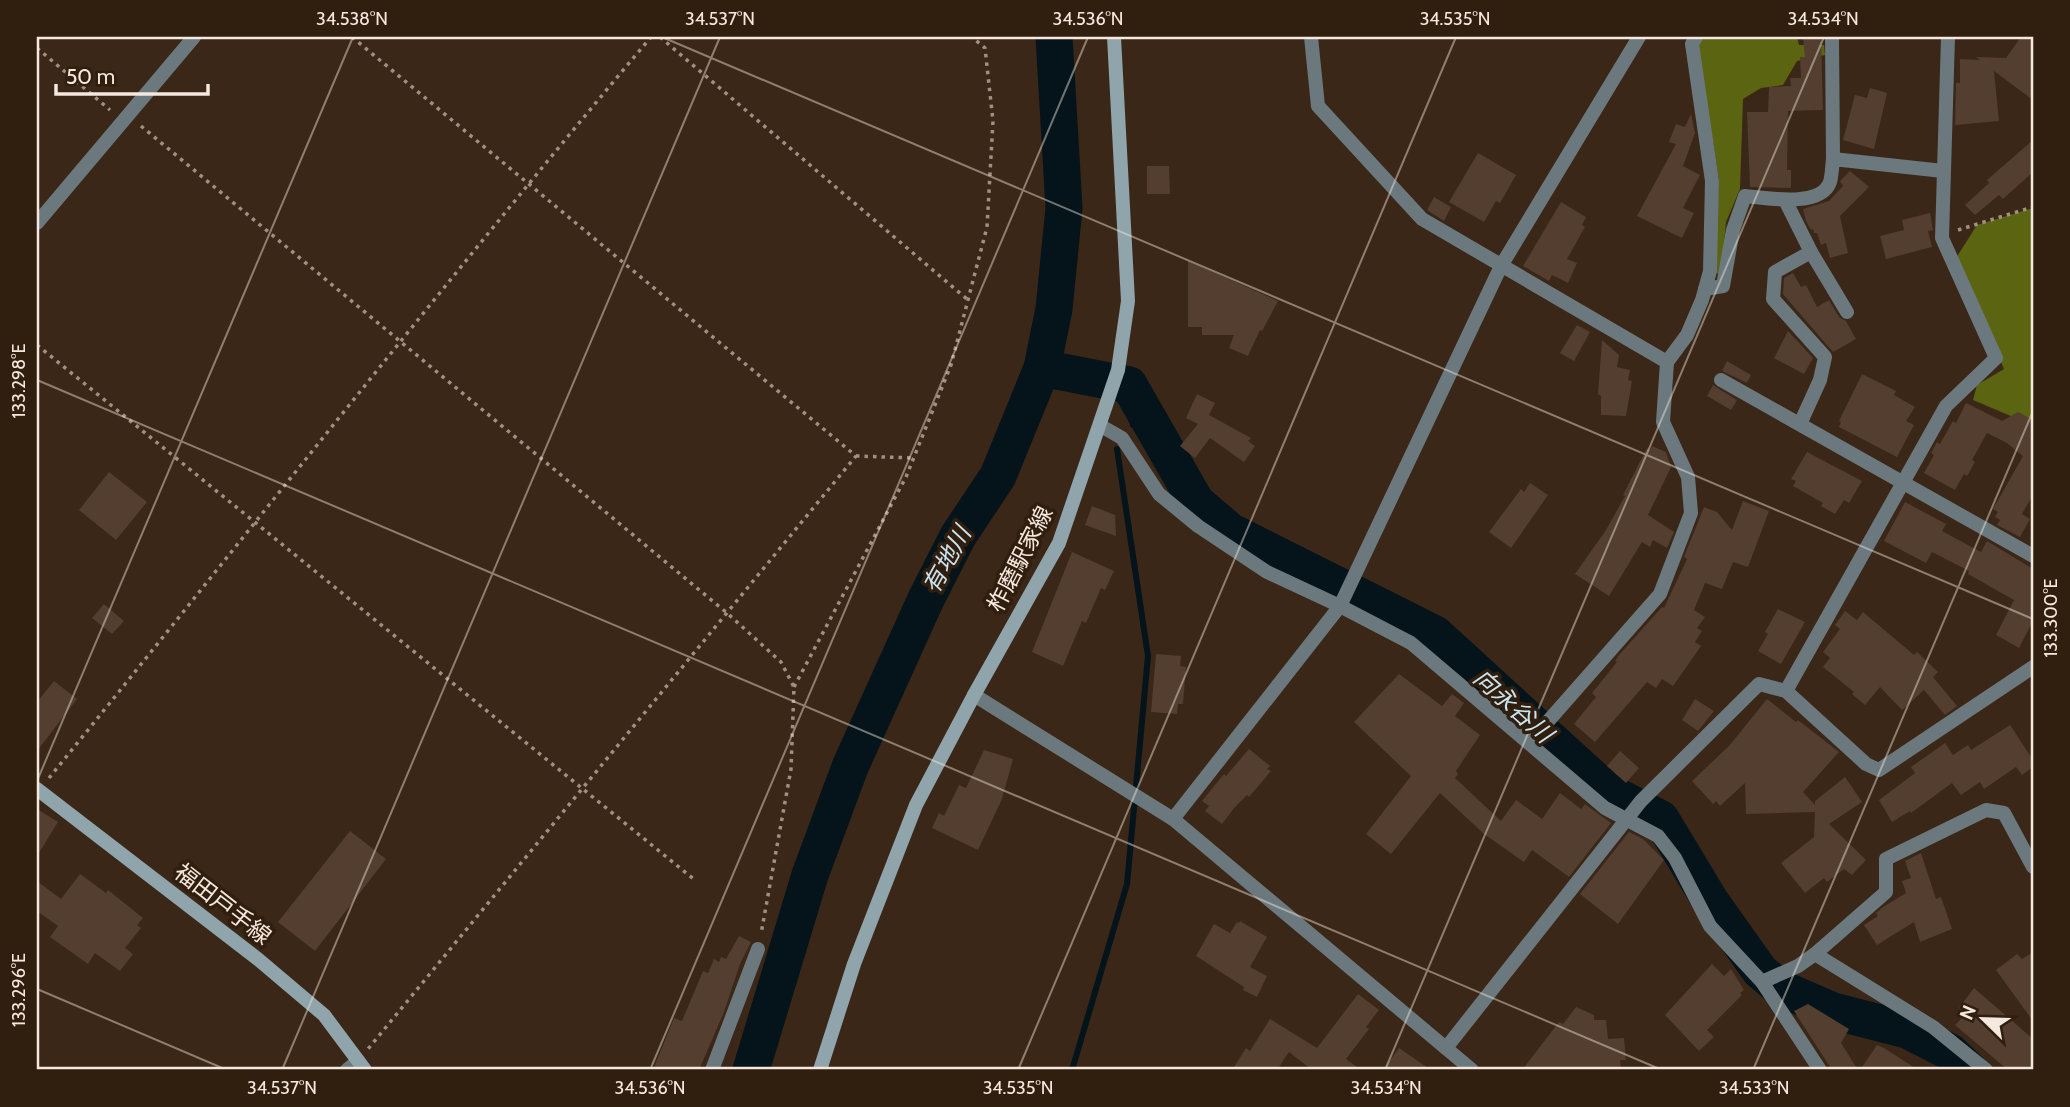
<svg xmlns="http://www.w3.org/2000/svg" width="2070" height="1107" font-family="Cabin,'Noto Sans JP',sans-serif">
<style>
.forest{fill:#5b6410}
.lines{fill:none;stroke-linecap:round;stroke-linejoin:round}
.stream{stroke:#05141a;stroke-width:6}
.river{stroke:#05141a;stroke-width:37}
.building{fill:#533e2f}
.path{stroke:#a09083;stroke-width:3.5;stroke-dasharray:3.5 5;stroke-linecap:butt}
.minor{stroke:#6b787d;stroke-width:14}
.secondary{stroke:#8fa4ab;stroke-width:14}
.ticks{fill:none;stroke:#f5e8de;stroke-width:2;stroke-opacity:0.45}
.labels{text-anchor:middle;stroke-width:7;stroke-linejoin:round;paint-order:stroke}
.street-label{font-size:23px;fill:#f5e8de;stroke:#301e0e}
.water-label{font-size:24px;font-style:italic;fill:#cbe5f0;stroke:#301e0e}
.neatline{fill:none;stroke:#f5e8de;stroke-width:2.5}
.ticks-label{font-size:18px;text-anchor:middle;fill:#f5e8de}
</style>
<rect width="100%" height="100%" fill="#3a2717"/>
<!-- forest -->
<g class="forest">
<path d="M 1701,37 L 1797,37 L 1799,45 L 1824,45 L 1825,55 L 1797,61 L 1783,85 L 1761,88 L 1743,99 L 1740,189 L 1726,222 L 1721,274 L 1714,273 L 1719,180 L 1698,45 Z"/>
<path d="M 2033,208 L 2033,419 L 2025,422 L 1973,400 L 1977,385 L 2004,369 L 1956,258 L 1977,225 Z"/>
</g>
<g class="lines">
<!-- stream -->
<g class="stream">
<path d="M 1133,425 L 1147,416"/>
<path d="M 1072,1070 L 1127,884 L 1148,656 L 1117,449"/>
</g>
<!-- river -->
<g class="river">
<path d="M 1042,368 L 1129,385 L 1196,502 L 1230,531 L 1435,634 L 1607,791 L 1661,819 L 1711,902 L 1760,971 L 1780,988 L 1833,1011 L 1907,1030 L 1950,1052 L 1969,1070"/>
<path d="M 751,1070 L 810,875 L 850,767 L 926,599 L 958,536 L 998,476 L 1042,368 L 1054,309 L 1064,208 L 1054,37"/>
</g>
</g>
<!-- building -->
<g class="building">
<path d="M 1803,37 L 1821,37 L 1823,110 L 1788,111 L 1787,170 L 1791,170 L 1791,188 L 1750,187 L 1747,112 L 1768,112 L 1769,87 L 1791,86 L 1790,78 L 1801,78 L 1800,57 L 1805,57 Z"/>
<path d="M 2021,37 L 2033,37 L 2033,100 L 1994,71 L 1999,121 L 1955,125 L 1956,83 L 1960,83 L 1960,59 L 1980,60 L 1976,57 L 2006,58 Z"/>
<path d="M 1870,88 L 1887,93 L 1874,149 L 1843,140 L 1855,95 L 1867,98 Z"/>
<path d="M 1691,114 L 1695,133 L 1683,166 L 1700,175 L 1683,208 L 1694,213 L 1682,238 L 1637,216 L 1676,144 L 1669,142 L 1676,124 L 1685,127 Z"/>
<path d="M 2033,140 L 2033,172 L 2003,199 L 1999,195 L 1975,215 L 1965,205 L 1989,183 L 1987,180 Z"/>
<path d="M 1478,153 L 1516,175 L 1500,203 L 1496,201 L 1484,222 L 1449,202 Z"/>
<path d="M 1147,166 L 1169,166 L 1170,194 L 1147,194 Z"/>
<path d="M 1850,171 L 1869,187 L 1840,216 L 1848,253 L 1830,258 L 1826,243 L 1821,245 L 1817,233 L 1814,233 L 1813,229 L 1811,230 L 1806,221 L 1803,209 L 1829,201 L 1843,186 L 1840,181 Z"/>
<path d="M 1434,197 L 1451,207 L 1444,221 L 1427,210 Z"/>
<path d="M 1561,202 L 1586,217 L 1582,225 L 1585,227 L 1567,259 L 1577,263 L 1568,283 L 1552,275 L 1549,281 L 1523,266 Z"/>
<path d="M 1930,213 L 1933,230 L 1928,231 L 1932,247 L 1886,259 L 1880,236 L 1904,230 L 1902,220 Z"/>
<path d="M 1188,261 L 1278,301 L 1262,331 L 1260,330 L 1248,356 L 1229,348 L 1234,335 L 1202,335 L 1202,327 L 1188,327 Z"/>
<path d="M 1793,273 L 1801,287 L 1806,285 L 1817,307 L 1829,300 L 1839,317 L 1846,321 L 1856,339 L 1833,352 L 1783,294 L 1784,278 Z"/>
<path d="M 1577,325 L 1590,332 L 1574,361 L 1560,353 Z"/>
<path d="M 1788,331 L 1813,358 L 1804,374 L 1774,358 Z"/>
<path d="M 1602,340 L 1619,355 L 1617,367 L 1630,370 L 1628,380 L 1632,381 L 1626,416 L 1601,415 L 1601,396 L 1598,394 Z"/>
<path d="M 1727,361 L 1751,375 L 1747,383 L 1722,371 Z"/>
<path d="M 1862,374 L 1896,391 L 1894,395 L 1915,407 L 1906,421 L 1914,425 L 1897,457 L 1839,427 L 1841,422 L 1839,421 Z"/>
<path d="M 1713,385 L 1737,400 L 1731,410 L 1707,396 Z"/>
<path d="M 1197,394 L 1215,403 L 1209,415 L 1251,438 L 1248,441 L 1255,446 L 1244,462 L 1210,438 L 1195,458 L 1180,446 L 1198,424 L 1186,418 Z"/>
<path d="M 1966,403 L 2002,421 L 2018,412 L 2033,420 L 2033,495 L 2022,514 L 2030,519 L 2020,537 L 1997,525 L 2000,520 L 1995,517 L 1998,512 L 1993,509 L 2023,456 L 2007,443 L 1987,433 L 1972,460 L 1975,462 L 1967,476 L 1964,474 L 1955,490 L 1924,473 L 1934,455 L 1931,453 L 1937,442 L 1940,444 L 1953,421 L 1956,423 Z"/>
<path d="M 1652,446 L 1666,452 L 1671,467 L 1648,515 L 1674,532 L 1667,548 L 1653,540 L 1650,547 L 1642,542 L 1609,596 L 1575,574 L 1606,530 L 1625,496 L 1623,495 L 1647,448 L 1650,450 Z"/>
<path d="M 1807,452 L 1862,481 L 1849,503 L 1844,500 L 1835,514 L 1821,506 L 1823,503 L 1793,486 L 1796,481 L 1791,479 Z"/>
<path d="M 109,472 L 147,502 L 116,540 L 79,510 Z"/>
<path d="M 1530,483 L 1548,495 L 1511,548 L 1489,532 L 1521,489 L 1524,492 Z"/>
<path d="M 1743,501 L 1769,511 L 1748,567 L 1733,562 L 1722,589 L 1705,583 L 1694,610 L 1705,617 L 1697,628 L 1702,631 L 1695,642 L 1701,646 L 1673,686 L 1662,679 L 1656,688 L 1647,682 L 1595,742 L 1574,724 L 1596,697 L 1592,693 L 1617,662 L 1615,661 L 1619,655 L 1662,607 L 1664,608 L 1687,559 L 1684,557 L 1704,507 L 1717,512 L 1732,530 Z"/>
<path d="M 1905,502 L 1946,524 L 1942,531 L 1981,552 L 1987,541 L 2033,569 L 2033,621 L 2019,648 L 1996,635 L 2014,600 L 1968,574 L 1969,571 L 1932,552 L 1926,563 L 1884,541 Z"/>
<path d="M 1092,506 L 1115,515 L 1116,536 L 1085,525 Z"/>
<path d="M 1072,552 L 1114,571 L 1105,590 L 1101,588 L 1086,623 L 1082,621 L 1063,666 L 1032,652 Z"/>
<path d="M 104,604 L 124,621 L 112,634 L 92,618 Z"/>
<path d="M 1778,609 L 1805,622 L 1781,664 L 1758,651 L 1768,634 L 1765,632 Z"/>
<path d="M 1845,611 L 1857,620 L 1863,612 L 1914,655 L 1917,652 L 1938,672 L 1933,677 L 1957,706 L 1945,715 L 1924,690 L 1902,710 L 1880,687 L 1865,705 L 1852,694 L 1854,692 L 1823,667 L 1830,658 L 1823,652 L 1840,629 L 1835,625 Z"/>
<path d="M 1156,654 L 1181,656 L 1180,666 L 1186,667 L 1183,704 L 1178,704 L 1177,714 L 1151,712 Z"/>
<path d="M 1399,674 L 1442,706 L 1452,694 L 1464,703 L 1455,716 L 1480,735 L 1456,771 L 1458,774 L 1455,778 L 1501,821 L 1516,800 L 1542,819 L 1560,793 L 1581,809 L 1585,804 L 1611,823 L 1569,877 L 1532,850 L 1524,862 L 1484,834 L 1440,793 L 1391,854 L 1366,834 L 1411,776 L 1354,722 Z"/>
<path d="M 54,681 L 77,699 L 37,751 L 37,702 Z"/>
<path d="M 1695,699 L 1714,711 L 1698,731 L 1682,720 Z"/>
<path d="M 1767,699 L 1796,722 L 1798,720 L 1839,752 L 1803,792 L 1815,805 L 1815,801 L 1845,777 L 1862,802 L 1829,824 L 1866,860 L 1852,875 L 1844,869 L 1827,882 L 1824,878 L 1805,893 L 1781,863 L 1814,837 L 1815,812 L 1746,814 L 1745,783 L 1720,806 L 1716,801 L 1713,804 L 1692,781 L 1729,746 Z"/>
<path d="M 2010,725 L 2033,760 L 2033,767 L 2022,775 L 2016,767 L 1984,789 L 1980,782 L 1961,795 L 1952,783 L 1911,813 L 1910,811 L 1892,822 L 1879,800 L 1915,773 L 1911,767 L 1945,743 L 1953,755 L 1968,745 L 1971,750 Z"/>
<path d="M 1249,749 L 1270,766 L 1267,769 L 1271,771 L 1249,797 L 1247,795 L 1235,807 L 1222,824 L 1205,811 L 1209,806 L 1202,801 L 1224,774 L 1226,776 Z"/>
<path d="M 984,750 L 1013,759 L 1002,799 L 978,850 L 932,828 L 939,813 L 944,816 L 959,785 L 966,788 Z"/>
<path d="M 1620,751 L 1639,768 L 1626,783 L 1607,766 Z"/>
<path d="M 37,809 L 58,822 L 37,856 Z"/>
<path d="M 350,831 L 386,859 L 315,951 L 278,922 Z"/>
<path d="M 1629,832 L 1643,839 L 1664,860 L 1618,924 L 1580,894 Z"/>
<path d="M 1921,853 L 1936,899 L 1941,897 L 1952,929 L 1920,942 L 1914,922 L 1877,945 L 1864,925 L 1878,916 L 1876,913 L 1883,907 L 1906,893 L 1902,881 L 1911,878 L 1905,861 Z"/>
<path d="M 80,874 L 106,893 L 108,890 L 143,918 L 137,925 L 141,928 L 125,948 L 133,954 L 120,971 L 95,953 L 88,964 L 50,937 L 58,926 L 37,911 L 37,881 L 61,899 Z"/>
<path d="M 1240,921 L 1267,937 L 1250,967 L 1267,976 L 1257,997 L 1243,990 L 1244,987 L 1196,956 L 1214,924 L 1230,933 L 1237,922 L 1239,923 Z"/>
<path d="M 739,936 L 751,942 L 740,964 L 724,1012 L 699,1070 L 653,1070 L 674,1018 L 682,1021 L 703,971 L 708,973 L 714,959 L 719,962 L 721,957 L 726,959 Z"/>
<path d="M 2033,952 L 2033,1021 L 1996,970 L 2017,954 L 2022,959 Z"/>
<path d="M 1712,964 L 1724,976 L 1731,969 L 1744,990 L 1740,993 L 1742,995 L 1707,1030 L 1714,1037 L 1699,1051 L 1665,1015 Z"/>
<path d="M 1974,988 L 2033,1039 L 2033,1070 L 2008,1070 L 1955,1025 L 1966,1014 L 1959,1008 Z"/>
<path d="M 1358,994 L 1379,1010 L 1366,1027 L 1369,1029 L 1346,1059 L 1361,1070 L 1312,1070 L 1289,1052 L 1277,1070 L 1232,1070 L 1246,1048 L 1250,1051 L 1270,1019 L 1317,1048 Z"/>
<path d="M 1808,1004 L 1849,1029 L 1841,1043 L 1858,1070 L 1832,1070 L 1794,1011 Z"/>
<path d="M 1576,1007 L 1594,1015 L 1594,1020 L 1606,1020 L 1608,1039 L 1624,1038 L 1626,1060 L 1620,1060 L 1621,1070 L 1522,1070 L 1559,1022 L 1563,1024 Z"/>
<path d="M 1877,1045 L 1884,1048 L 1918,1070 L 1860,1070 Z"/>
<path d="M 1399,1048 L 1431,1070 L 1383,1070 Z"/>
</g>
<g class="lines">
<!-- path -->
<g class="path">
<path d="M 352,37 L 856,456 L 368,1049"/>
<path d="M 660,37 L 968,300"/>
<path d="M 37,48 L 110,110"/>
<path d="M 141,126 L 727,613 L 781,662 L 794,687 L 791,769 L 761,934"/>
<path d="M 1958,230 L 2033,207"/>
<path d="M 37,345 L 696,881"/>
<path d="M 856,456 L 914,458"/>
<path d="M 794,687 L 906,477 L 951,365 L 987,227 L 993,121 L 985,48 L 972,37"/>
<path d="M 49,778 C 250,531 446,280 651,37"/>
</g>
<!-- minor -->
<g class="minor">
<path d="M 1311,37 L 1318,106 L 1422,219 L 1667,362 L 1663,422 L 1688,477 L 1691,513 L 1660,594 L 1529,743"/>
<path d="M 1832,37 L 1833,159"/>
<path d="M 1785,200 L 1811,252 L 1847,312"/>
<path d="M 37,223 L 194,37"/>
<path d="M 1705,289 L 1723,286 L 1733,230 L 1745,196 C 1767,198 1821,208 1830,182 C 1832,175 1832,167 1833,159 L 1943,171"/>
<path d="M 1667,362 L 1687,335 L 1702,300 L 1710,271 L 1712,181 L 1692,44 L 1696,37"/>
<path d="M 1721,380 L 2033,556"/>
<path d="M 1800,424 L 1820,380 L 1825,357 L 1773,299 L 1775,272 L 1811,252"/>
<path d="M 1101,426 L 1122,438 L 1159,494 L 1198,526 L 1267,572 L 1340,606 L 1411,643 L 1605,808 L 1658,836 L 1675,858 L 1710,926 L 1762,982 L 1820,1070"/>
<path d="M 1786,691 L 1946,406 L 1996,358 L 1942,238 L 1948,37"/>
<path d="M 974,695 L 1173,819 L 1472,1070"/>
<path d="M 1173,819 L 1340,606 L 1501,266 L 1639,37"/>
<path d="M 1815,954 L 1933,1027 L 1986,1070"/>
<path d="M 1762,982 L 1798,966 L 1815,954 L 1886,892 L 1886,859 L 1986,810 L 2004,813 L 2033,867"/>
<path d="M 1446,1048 L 1641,801 L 1759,684 L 1786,691 L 1866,764 L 1879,770 L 2033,667"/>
<path d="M 347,1070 L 358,1061"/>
<path d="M 712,1070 L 758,949"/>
</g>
<!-- secondary -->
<g class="secondary">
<path d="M 37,789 L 259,960 L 324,1015 L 365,1070"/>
<path d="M 820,1070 L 854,964 L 916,805 L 974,695 L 1059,543 L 1118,370 L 1128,301 L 1114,37"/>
</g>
</g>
<!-- ticks -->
<path class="ticks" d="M 662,37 L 2033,619M 37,380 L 1662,1070M 37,781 L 353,37M 37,989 L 227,1070M 282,1070 L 720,37M 650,1070 L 1088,37M 1018,1070 L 1456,37M 1385,1070 L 1824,37M 1753,1070 L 2033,411"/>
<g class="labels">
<!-- street labels -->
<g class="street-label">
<text transform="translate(1020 559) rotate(-63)" y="8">柞磨駅家線</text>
<text transform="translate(223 904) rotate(38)" y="8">福田戸手線</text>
</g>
<!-- water labels -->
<g class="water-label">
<text transform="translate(947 560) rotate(-61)" y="8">有地川</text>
<text transform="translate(1513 706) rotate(42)" y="8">向永谷川</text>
</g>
</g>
<!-- border -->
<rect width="2070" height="1107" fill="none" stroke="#301e0e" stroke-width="77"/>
<!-- north arrow -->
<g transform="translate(1983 1019) rotate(293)" stroke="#301e0e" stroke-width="5" paint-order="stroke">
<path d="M0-5L12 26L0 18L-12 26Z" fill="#f5e8de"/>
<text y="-10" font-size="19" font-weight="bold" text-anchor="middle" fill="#f5e8de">N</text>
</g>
<!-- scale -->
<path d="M56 84v10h152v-10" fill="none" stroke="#f5e8de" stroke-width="3.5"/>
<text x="66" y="84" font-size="21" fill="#f5e8de" stroke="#301e0e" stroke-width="5" paint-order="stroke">50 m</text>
<rect x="38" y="38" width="1994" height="1030" class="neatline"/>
<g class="ticks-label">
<text x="352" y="25">34.538°N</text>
<text x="720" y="25">34.537°N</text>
<text x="1088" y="25">34.536°N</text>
<text x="1455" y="25">34.535°N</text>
<text x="1823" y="25">34.534°N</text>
<text transform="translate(19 381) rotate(-90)" y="6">133.298°E</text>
<text transform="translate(2051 618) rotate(-90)" y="6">133.300°E</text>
<text transform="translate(19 990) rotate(-90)" y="6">133.296°E</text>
<text x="282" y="1094">34.537°N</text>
<text x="650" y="1094">34.536°N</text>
<text x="1018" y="1094">34.535°N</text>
<text x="1386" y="1094">34.534°N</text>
<text x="1754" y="1094">34.533°N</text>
</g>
</svg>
